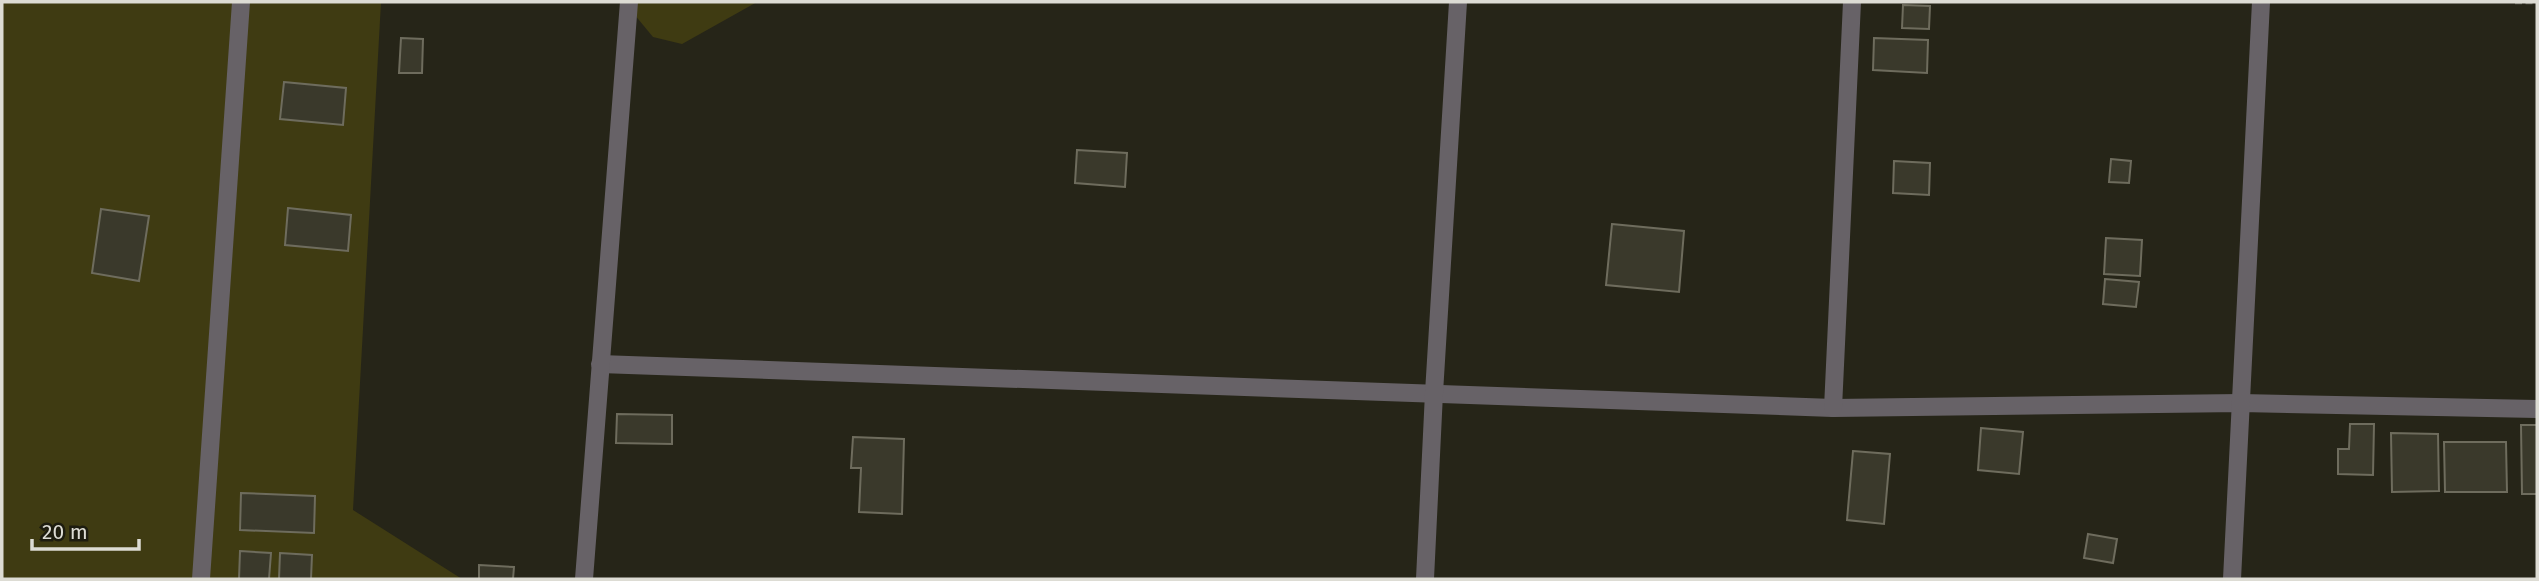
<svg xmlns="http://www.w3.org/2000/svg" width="2539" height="581" font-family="'Fira Sans',sans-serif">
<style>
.green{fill:#3f3b12}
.building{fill:#3a392b;stroke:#6e6c5d;stroke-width:2}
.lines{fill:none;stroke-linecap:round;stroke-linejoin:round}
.path{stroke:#69685d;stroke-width:4.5;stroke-dasharray:7 3.5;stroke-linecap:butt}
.street{stroke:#676267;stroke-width:18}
</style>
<rect width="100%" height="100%" fill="#262518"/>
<!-- green -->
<g class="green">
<path d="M 2,2 L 381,2 L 353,510 L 462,579 L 2,579 Z"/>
<path d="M 633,2 L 757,2 L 682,44 L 653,37 L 634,14 Z"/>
</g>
<!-- building -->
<g class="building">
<path d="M 1903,5 L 1930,6 L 1929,29 L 1902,28 Z"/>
<path d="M 401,38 L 423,39 L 422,73 L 399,73 Z"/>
<path d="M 1874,38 L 1928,40 L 1927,73 L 1873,70 Z"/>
<path d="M 284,82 L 346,88 L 343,125 L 280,119 Z"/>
<path d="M 1077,150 L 1127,153 L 1125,187 L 1075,183 Z"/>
<path d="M 2111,159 L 2131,161 L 2129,183 L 2109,182 Z"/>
<path d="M 1894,161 L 1930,163 L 1929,195 L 1893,193 Z"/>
<path d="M 288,208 L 351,215 L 348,251 L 285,245 Z"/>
<path d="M 101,209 L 149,216 L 139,281 L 92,273 Z"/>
<path d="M 1612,224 L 1684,231 L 1679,292 L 1606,285 Z"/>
<path d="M 2106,238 L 2142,240 L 2140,276 L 2104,274 Z"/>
<path d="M 2105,279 L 2139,282 L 2136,307 L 2103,304 Z"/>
<path d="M 617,414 L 672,415 L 672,444 L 616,443 Z"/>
<path d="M 2350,424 L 2374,424 L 2373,475 L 2338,474 L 2338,449 L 2349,449 Z"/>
<path d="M 2521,425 L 2537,425 L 2537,494 L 2522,494 Z"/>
<path d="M 1981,428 L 2023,432 L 2019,474 L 1978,470 Z"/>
<path d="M 2391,433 L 2438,434 L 2439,491 L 2392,492 Z"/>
<path d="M 853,437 L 904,439 L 902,514 L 859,512 L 861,468 L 851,468 Z"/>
<path d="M 2444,442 L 2506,442 L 2507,492 L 2445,492 Z"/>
<path d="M 1853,451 L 1890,454 L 1884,524 L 1847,520 Z"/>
<path d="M 241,493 L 315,496 L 314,533 L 240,530 Z"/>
<path d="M 2088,534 L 2117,539 L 2113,563 L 2084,558 Z"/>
<path d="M 240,551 L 271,553 L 269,579 L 239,579 Z"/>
<path d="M 280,553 L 312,555 L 311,579 L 279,579 Z"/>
<path d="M 479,565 L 514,567 L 513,579 L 479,579 Z"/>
</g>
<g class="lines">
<!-- path -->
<path class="path" d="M 2515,2 L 2537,2"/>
<!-- street -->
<g class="street">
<path d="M 600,364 L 1833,408 L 2241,403 L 2537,409"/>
<path d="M 1833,408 L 1852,2"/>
<path d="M 201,579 L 241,2"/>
<path d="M 584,579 L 629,2"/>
<path d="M 1425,579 L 1434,393 L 1458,2"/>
<path d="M 2232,579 L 2261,2"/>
</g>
</g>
<!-- border -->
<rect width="2539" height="581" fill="none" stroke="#dddcd4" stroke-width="7"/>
<!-- scale -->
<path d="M32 539v10h107v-10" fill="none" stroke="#dddcd4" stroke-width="3.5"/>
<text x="42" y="539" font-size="21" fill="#dddcd4" stroke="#1d1c0f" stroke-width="5" paint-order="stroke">20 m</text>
</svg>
